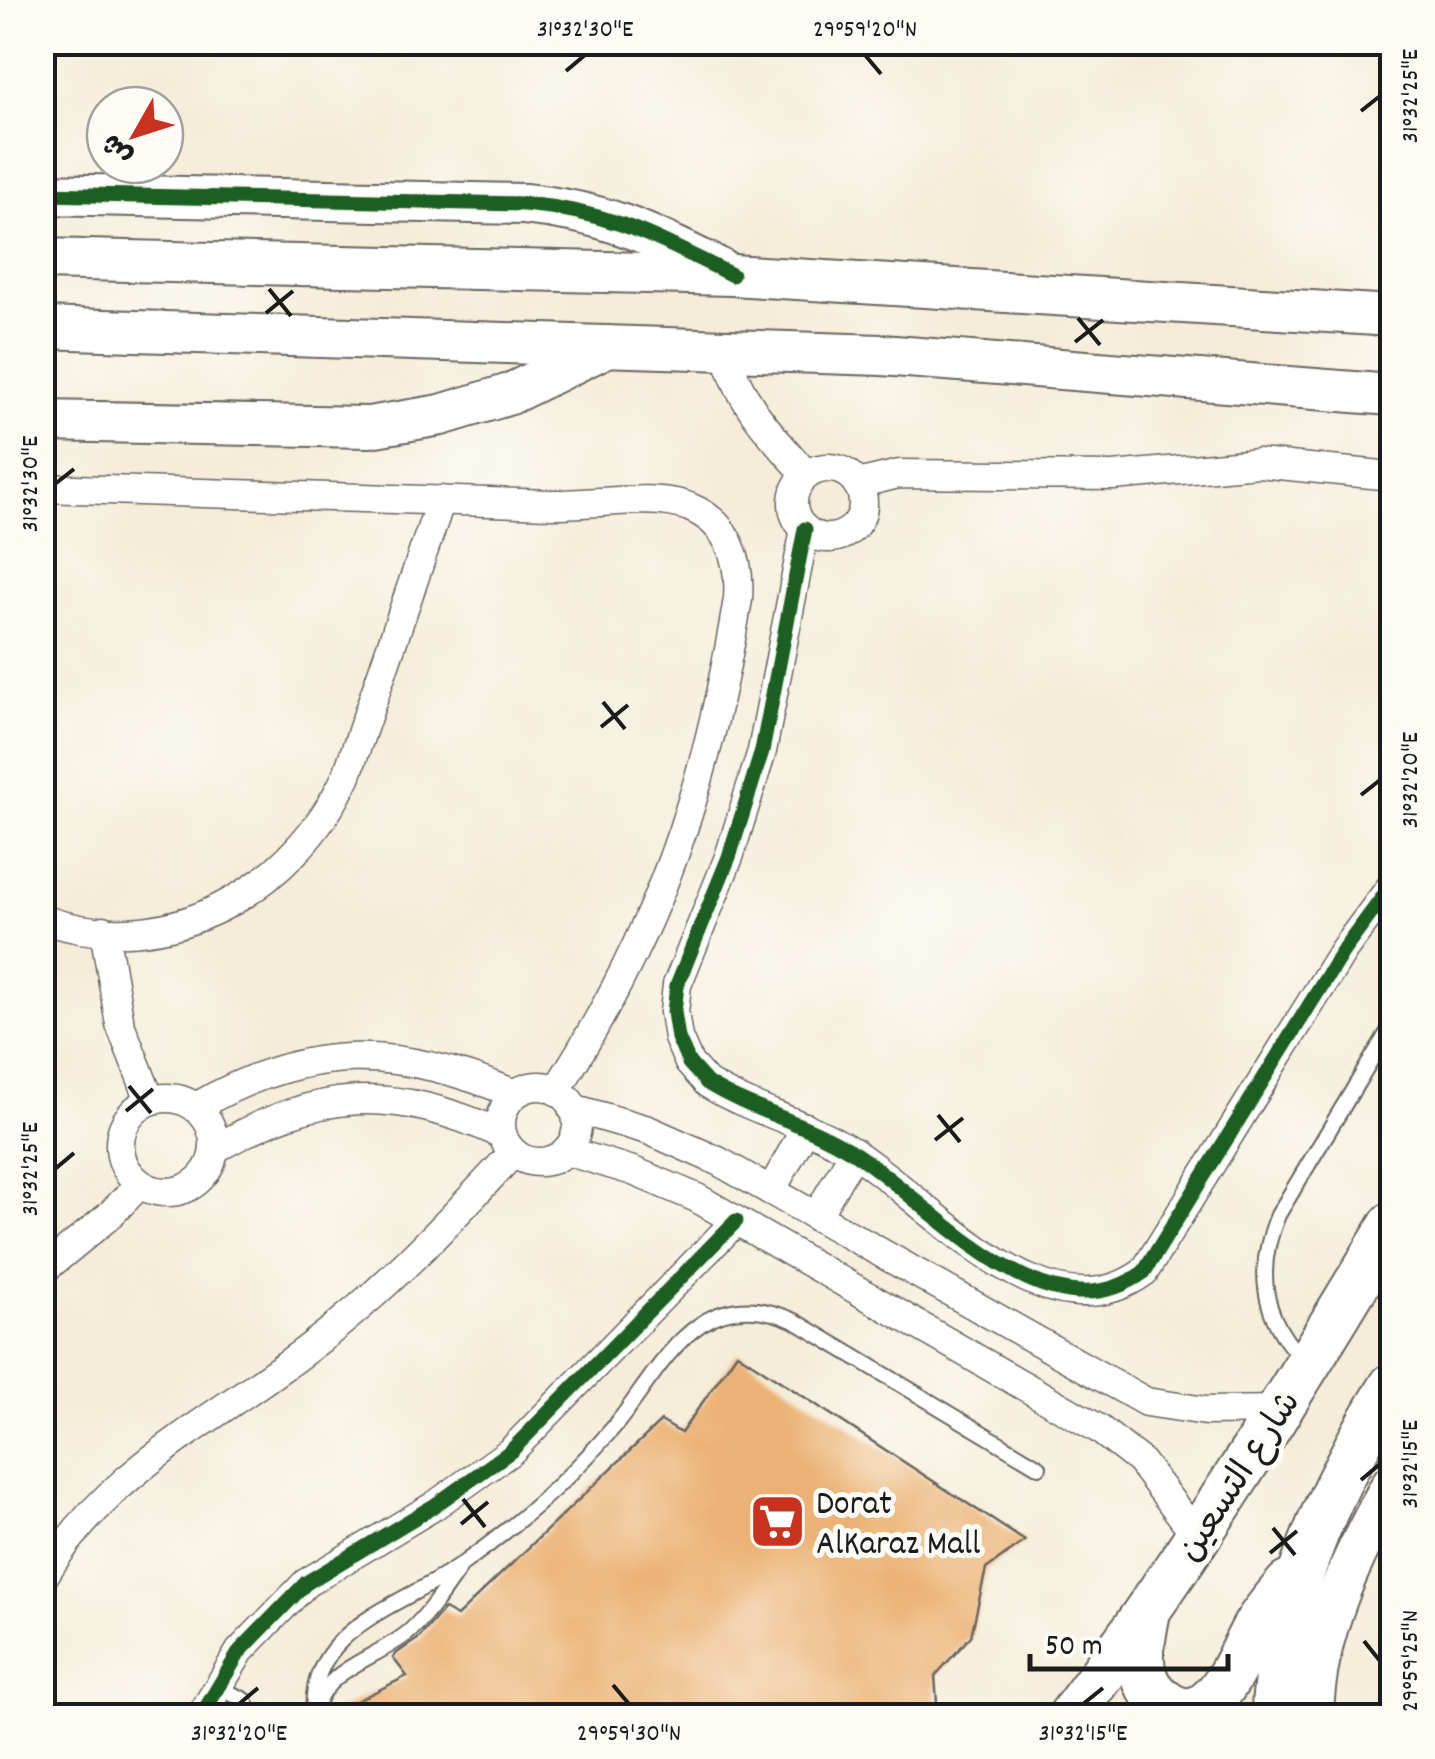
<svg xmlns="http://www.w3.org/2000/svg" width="1435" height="1759" font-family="Dekko,'Playpen Sans Arabic',sans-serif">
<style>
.building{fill:#ecb275}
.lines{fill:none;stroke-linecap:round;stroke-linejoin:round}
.lane-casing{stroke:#68655e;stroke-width:18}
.street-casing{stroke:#68655e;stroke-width:31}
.secondary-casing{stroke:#68655e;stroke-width:44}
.primary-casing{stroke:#68655e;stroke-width:49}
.lane{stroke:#fff;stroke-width:14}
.street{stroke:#fff;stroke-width:28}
.secondary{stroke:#fff;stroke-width:40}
.primary{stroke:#fff;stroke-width:45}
.cycleway-casing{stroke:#fdfcf7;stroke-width:21}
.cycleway{stroke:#1b5e20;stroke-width:15}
.ticks{fill:none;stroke:#1c1c1c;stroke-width:4}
.labels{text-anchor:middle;stroke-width:10;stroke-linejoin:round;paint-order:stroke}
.street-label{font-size:35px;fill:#1c1c1c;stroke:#fdfcf7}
.poi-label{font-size:35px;fill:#1c1c1c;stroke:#fdfcf7;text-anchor:start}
.neatline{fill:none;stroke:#1c1c1c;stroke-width:4}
.ticks-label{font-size:25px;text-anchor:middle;fill:#1c1c1c}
</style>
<rect width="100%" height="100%" fill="#fdfcf7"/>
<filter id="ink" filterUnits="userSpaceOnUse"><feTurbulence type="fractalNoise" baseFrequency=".01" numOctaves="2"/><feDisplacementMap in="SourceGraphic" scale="20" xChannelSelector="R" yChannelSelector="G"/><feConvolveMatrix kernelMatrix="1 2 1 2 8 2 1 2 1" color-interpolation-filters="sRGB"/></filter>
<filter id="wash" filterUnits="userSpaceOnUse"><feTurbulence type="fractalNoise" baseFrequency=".0048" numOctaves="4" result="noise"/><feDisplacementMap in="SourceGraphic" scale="40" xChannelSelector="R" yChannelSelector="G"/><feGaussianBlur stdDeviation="2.25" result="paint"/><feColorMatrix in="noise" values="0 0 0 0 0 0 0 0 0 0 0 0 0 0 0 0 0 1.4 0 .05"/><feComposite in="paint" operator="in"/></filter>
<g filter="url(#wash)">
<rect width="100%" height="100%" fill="#f5edd9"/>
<g id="blocks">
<!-- building -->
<path class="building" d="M 737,1353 L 1025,1541 L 986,1569 L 971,1636 L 935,1676 L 938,1716 L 326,1716 L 407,1676 L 393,1658 L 397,1653 L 419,1638 L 444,1609 L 457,1616 L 661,1421 L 681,1433 Z"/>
</g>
</g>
<g filter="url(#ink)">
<use href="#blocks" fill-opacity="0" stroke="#68655e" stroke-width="2.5"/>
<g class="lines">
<defs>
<g id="lane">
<path d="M 1302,1359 C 1261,1317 1256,1267 1278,1215 L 1392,1025"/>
<path d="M 217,1687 L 245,1700 L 252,1716"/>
<path d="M 316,1707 C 327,1667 383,1656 411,1630 C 430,1612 444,1590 459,1569"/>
<path d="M 314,1716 C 305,1628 403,1606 461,1565 C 516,1526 570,1478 613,1428 C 641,1395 665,1348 701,1324 C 731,1304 764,1307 795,1321 L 1039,1467"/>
</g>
<g id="street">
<path d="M 726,348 C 735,399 773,437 806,474"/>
<circle cx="828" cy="503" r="35"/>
<path d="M 857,484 L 899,474 L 1113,476 L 1258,463 L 1392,476"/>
<path d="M 42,488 C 212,493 382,498 552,504 C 590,505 655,493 689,507 C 728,522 741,560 738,599 C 707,788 659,929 556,1091"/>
<path d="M 805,529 L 762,751 L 729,857 L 677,985 L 674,1012 L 678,1038 L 689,1063 L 707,1083 C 752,1111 805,1122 851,1151 C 930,1200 1044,1345 1144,1272 L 1343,951 L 1392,885"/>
<path d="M 42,919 C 169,964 294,889 347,775 L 441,500"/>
<path d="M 104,930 L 120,1024 L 150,1100"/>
<circle cx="539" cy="1124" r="38"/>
<circle cx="167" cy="1145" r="47"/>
<path d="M 196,1107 C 307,1042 398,1045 515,1094"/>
<path d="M 572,1108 L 648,1130 L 718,1161 L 1146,1402 L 1206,1411 L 1281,1410"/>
<path d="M 215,1149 C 319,1088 392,1085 502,1134"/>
<path d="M 566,1151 L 633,1171 L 697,1198 L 1099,1429 L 1140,1461 L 1197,1536"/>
<path d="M 771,1191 L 806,1127"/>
<path d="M 816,1217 L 854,1152"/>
<path d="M 42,1271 L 109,1216 L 140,1184"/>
<path d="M 42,1579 C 105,1471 215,1420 310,1347 C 386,1290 449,1222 513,1153"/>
<path d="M 201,1716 L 240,1651 L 306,1583 L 434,1506 L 511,1451 L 736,1221"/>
</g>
<g id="secondary">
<path d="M 42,194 L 524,204 C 606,212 647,233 720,269"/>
<path d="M 42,259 L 732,275 L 1392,316"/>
<path d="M 42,328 L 882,355 L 1392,395"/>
<path d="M 42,421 L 369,427 L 441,415 L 510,394 L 608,346"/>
<path d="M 1313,1716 C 1315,1630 1352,1558 1392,1484"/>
</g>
<g id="primary">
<path d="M 1147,1614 C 1142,1639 1134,1675 1156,1695 C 1209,1746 1236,1660 1255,1627 C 1264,1612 1276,1598 1288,1584"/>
<path d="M 1071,1716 C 1189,1560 1291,1393 1392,1225"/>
<path d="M 1274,1716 C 1280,1596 1329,1488 1392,1386"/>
</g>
</defs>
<!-- lane casing -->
<use href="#lane" class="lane-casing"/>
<!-- street casing -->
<use href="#street" class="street-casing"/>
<!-- secondary casing -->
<use href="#secondary" class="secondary-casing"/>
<!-- primary casing -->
<use href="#primary" class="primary-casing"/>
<!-- lane -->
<use href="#lane" class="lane"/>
<!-- street -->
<use href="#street" class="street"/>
<!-- secondary -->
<use href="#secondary" class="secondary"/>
<!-- primary -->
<use href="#primary" class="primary"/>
<defs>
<g id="cycleway">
<path d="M 42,194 L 524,204 C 613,212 654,237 732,275"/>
<path d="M 805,529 L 762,751 L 729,857 L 677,985 L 674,1012 L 678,1038 L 689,1063 L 707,1083 C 752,1111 805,1122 851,1151 C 930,1200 1044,1345 1144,1272 L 1343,951 L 1392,885"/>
<path d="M 201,1716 L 240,1651 L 306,1583 L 434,1506 L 511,1451 L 736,1221"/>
</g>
</defs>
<!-- cycleway casing -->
<use href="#cycleway" class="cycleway-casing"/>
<!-- cycleway -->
<use href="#cycleway" class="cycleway"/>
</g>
</g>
<!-- ticks -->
<path class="ticks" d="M 865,55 L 881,74M 566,71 L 585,55M 1361,111 L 1380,96M 269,289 L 291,316M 266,313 L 293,291M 1078,318 L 1100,345M 1075,342 L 1103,320M 55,484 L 74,469M 603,702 L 625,729M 601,727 L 628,705M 1361,795 L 1380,780M 129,1086 L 151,1113M 126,1111 L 153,1089M 938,1115 L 960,1142M 935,1140 L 963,1118M 55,1169 L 74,1153M 1361,1480 L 1380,1464M 463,1499 L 485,1527M 461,1524 L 488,1502M 1273,1528 L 1295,1555M 1270,1553 L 1297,1531M 1364,1641 L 1380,1661M 613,1685 L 629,1704M 239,1704 L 258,1688M 1083,1704 L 1103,1688"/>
<!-- icons -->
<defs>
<symbol id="supermarket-square" viewBox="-11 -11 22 22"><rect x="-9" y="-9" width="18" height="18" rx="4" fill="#c8321e" stroke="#fdfcf7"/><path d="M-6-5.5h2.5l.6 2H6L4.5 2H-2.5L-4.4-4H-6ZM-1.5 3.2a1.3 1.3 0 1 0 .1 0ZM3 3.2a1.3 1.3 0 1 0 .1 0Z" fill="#fff"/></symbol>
</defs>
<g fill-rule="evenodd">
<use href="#supermarket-square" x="746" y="1490" width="63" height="63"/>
</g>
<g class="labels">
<!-- street labels -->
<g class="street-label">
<text transform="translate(1237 1475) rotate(-57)" y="12">شارع التسعين</text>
</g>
<!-- poi labels -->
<g class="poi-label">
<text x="816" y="1513">Dorat<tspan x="816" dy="40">AlKaraz Mall</tspan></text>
</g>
</g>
<!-- margin -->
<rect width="1435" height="1759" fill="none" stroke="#fdfcf7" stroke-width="110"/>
<!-- north arrow -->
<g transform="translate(135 135) rotate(231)"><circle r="48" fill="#fdfcf7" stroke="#a3a29f" stroke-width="2.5"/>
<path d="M0-8L18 38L0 25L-18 38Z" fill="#c8321e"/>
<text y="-15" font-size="28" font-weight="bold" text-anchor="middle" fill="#1c1c1c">ش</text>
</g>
<!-- scale -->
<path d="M1030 1654v15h198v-15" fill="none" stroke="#1c1c1c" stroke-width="5"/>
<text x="1045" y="1654" font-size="30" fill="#1c1c1c" stroke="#fdfcf7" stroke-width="8" paint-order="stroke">50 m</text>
<rect x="55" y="55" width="1325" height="1649" class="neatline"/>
<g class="ticks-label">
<text x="585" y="36">31°32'30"E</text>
<text x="865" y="36">29°59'20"N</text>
<text transform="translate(1408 96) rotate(-90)" y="9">31°32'25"E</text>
<text transform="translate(28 484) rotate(-90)" y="9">31°32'30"E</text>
<text transform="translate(1408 780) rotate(-90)" y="9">31°32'20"E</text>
<text transform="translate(28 1169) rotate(-90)" y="9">31°32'25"E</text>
<text transform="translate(1408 1464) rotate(-90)" y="9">31°32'15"E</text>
<text transform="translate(1408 1661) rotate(-90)" y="9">29°59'25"N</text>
<text x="239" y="1740">31°32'20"E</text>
<text x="629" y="1740">29°59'30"N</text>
<text x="1083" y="1740">31°32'15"E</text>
</g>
</svg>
